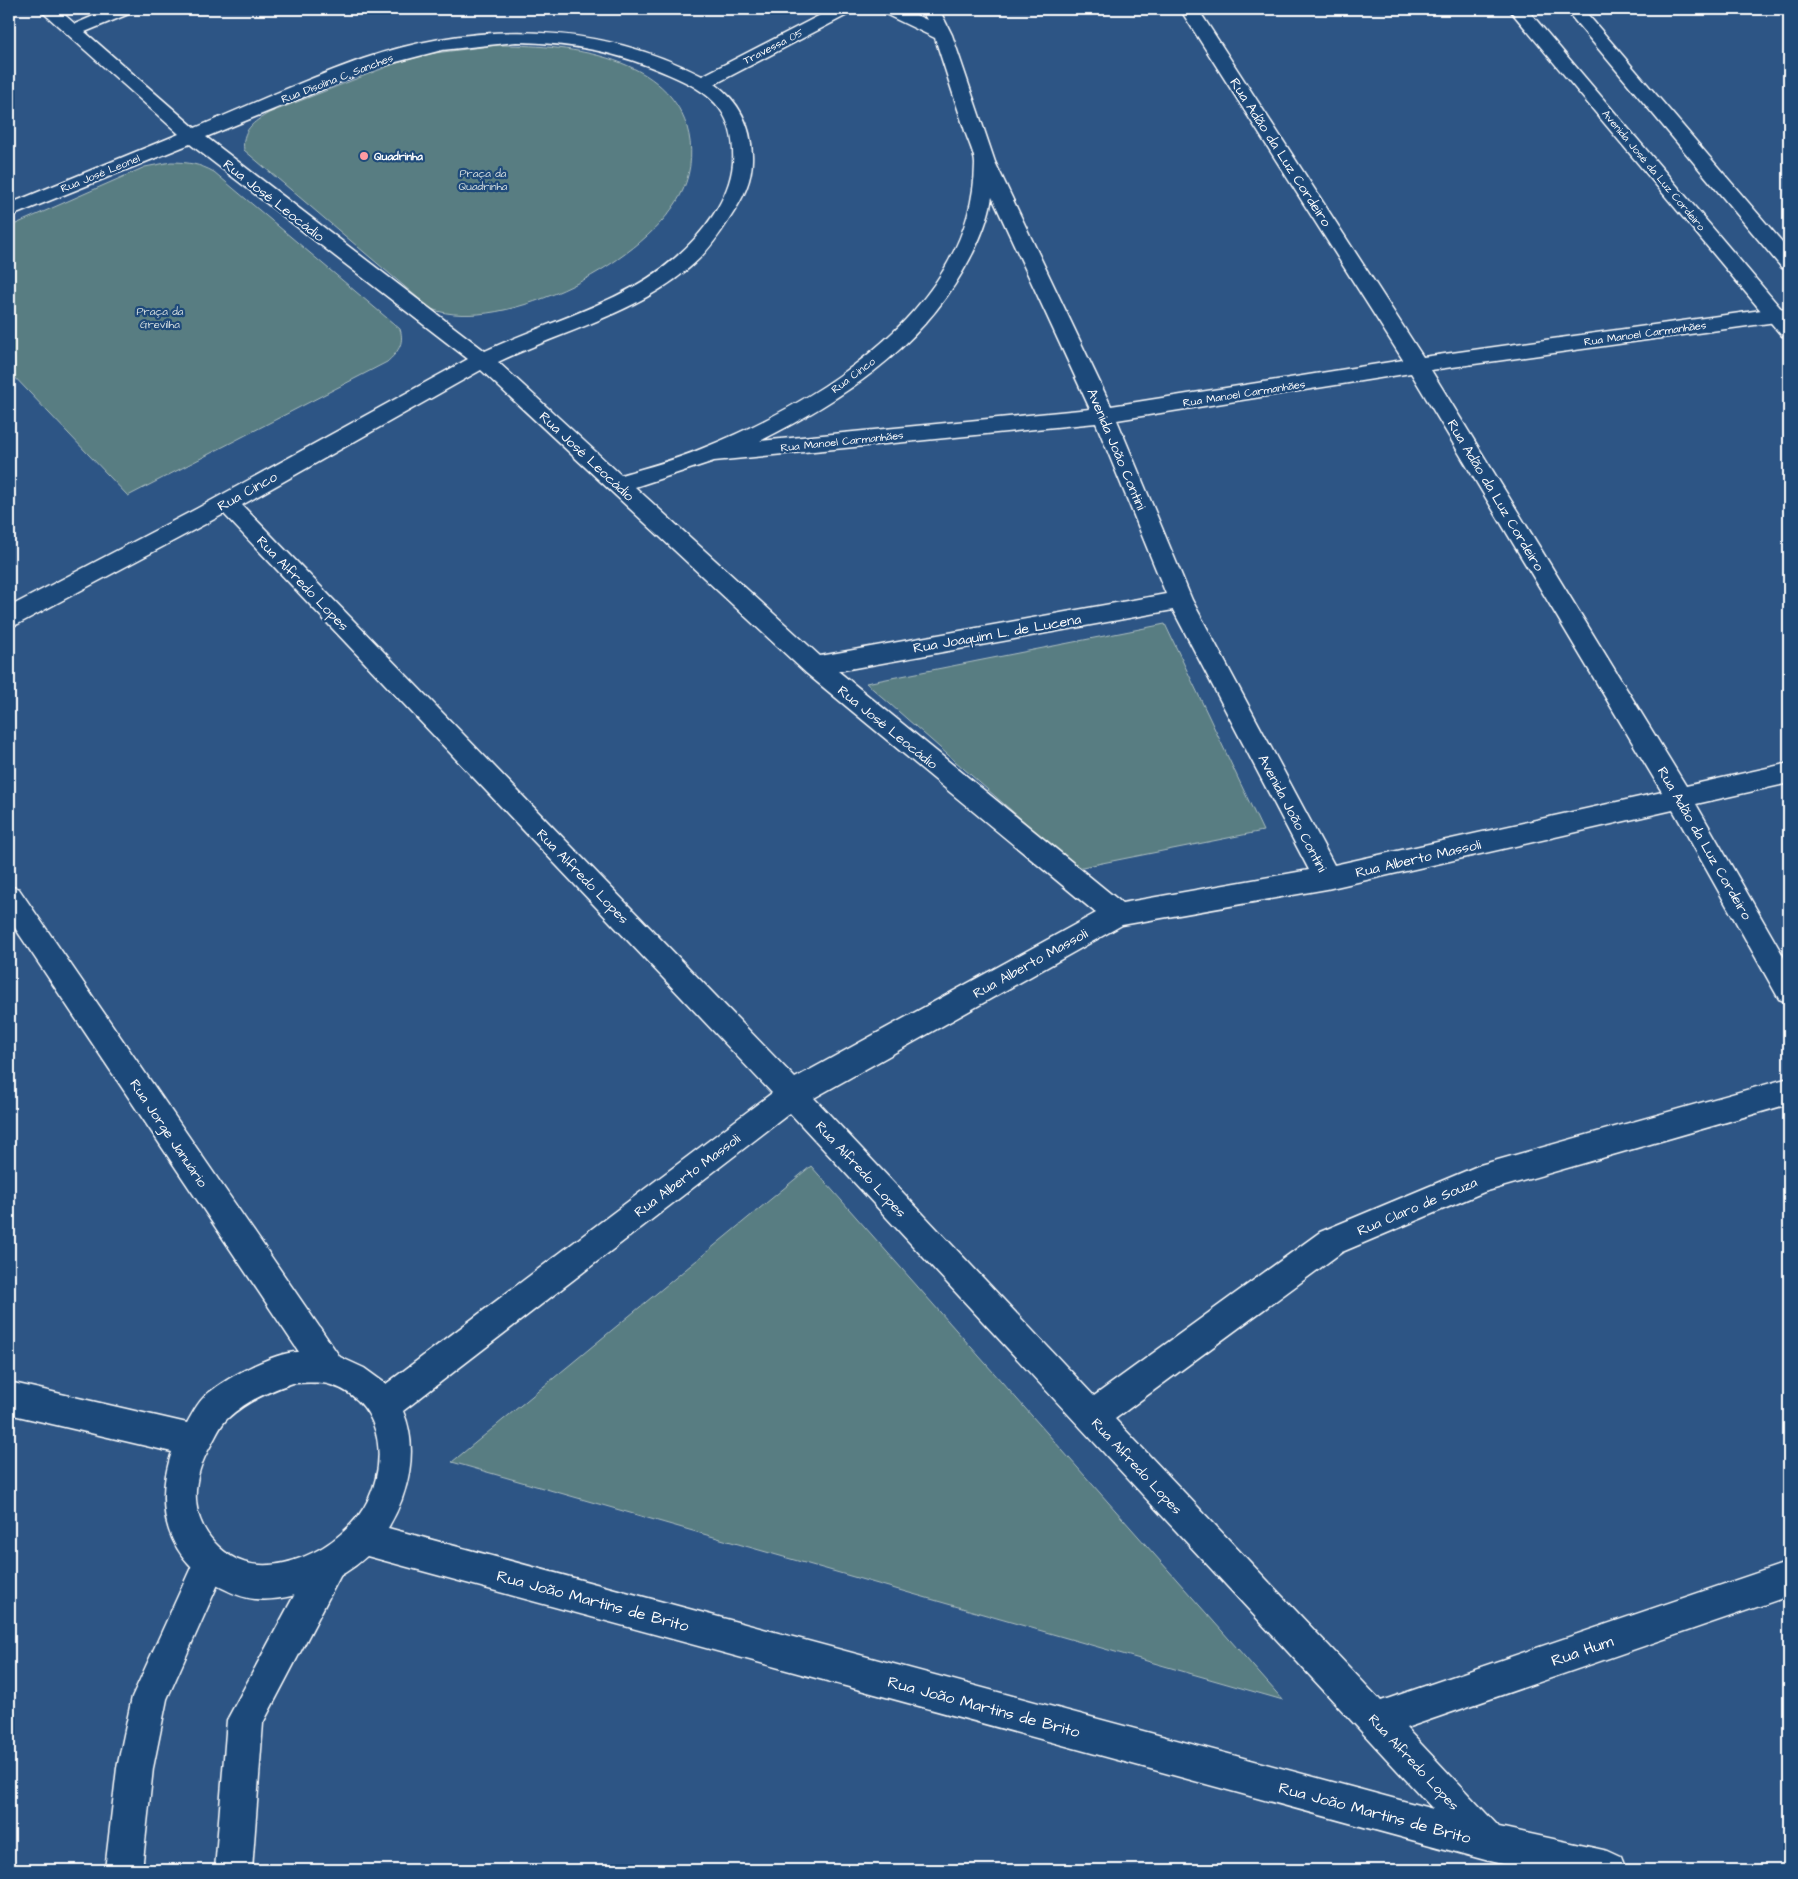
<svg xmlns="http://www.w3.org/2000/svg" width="1798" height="1879" font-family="'Architects Daughter',sans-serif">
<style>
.green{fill:#587d82;stroke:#acbec0}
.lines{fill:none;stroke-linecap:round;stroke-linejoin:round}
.street-casing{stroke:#fff;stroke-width:3}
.secondary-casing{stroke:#fff;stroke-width:3}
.street{fill:#1f4a7a;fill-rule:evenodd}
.secondary{fill:#1f4a7a;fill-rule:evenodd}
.poi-dot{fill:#ff9aa2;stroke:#1f4a7a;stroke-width:2}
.labels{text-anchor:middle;stroke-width:4.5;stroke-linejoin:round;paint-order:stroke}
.far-street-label{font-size:11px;fill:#fff;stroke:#1f4a7a}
.far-poi-label{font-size:11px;font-weight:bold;fill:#fff;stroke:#1f4a7a;text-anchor:start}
.far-park-label{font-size:11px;fill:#d5dee0;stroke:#1f4a7a}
.street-label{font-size:14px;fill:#fff;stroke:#1f4a7a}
.near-street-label{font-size:16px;fill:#fff;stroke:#1f4a7a}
</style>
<rect width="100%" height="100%" fill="#2d5585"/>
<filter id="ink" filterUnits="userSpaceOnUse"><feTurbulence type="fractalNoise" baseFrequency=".02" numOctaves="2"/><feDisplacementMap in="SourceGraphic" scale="10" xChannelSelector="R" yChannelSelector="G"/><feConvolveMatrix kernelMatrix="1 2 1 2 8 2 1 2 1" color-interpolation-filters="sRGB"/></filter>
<g filter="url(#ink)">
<!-- green -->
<g class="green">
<path d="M 498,45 C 562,45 664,53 687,127 C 693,147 692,170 683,190 C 652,259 504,336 431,309 L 244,150 C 241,131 253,122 269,113 L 394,64 L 427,54 Z"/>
<path d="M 171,162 C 187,162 200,164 214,172 L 400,329 C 405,344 397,353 387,362 L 128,496 L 9,371 L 9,227 L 145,167 Z"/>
<path d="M 1165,624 L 1263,831 L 1077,868 L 866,683 Z"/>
<path d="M 811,1166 L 1283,1700 L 452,1462 Z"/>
</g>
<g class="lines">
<defs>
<path id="street" d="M 39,9 L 58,9 L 75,24 L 110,9 L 134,9 L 131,13 L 85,32 L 195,128 C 250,105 306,79 363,59 C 474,21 597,21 702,76 L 832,9 L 854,9 L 851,13 L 715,84 C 739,101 751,126 752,155 C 753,180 743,198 730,218 C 718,237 706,254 689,268 C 635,314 561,332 498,362 L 621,475 C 648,467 675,460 701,449 C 819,402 973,308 975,164 C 975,154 968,141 965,131 C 955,100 945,69 935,38 L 883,13 L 880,9 L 903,9 L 927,20 L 921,9 L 939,9 L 952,35 L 995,162 L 1111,406 L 1403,360 L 1180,9 L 1198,9 L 1423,357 L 1776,308 L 1789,309 L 1789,323 L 1776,322 L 1431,370 L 1686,786 L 1789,763 L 1789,783 L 1696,804 L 1789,966 L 1789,1003 L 1779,999 L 1673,810 L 1327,889 L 1122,925 L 814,1098 L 1094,1396 L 1320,1232 L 1480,1165 L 1789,1078 L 1789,1104 L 1484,1192 L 1342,1252 L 1115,1419 L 1381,1701 L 1789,1562 L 1789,1596 L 1406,1728 L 1499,1827 L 1608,1851 L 1621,1857 L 1626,1870 L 1528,1870 L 1489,1861 L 367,1556 C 340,1581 292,1603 255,1599 C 243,1598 232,1593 222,1588 C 167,1561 153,1508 172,1452 L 9,1414 L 9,1382 L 187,1423 C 192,1414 197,1404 204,1397 C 222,1380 275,1351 299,1352 L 9,919 L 9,886 L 19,889 L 340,1357 L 364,1368 L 386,1384 L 772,1093 L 224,514 L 18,624 L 9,627 L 9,607 L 196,509 L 468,359 L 190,144 L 9,217 L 9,204 L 179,134 ZM 516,42 C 574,43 618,52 670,75 C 688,83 708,92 720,109 C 731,124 734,145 733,163 C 730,199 702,235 675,258 C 624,303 546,322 485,351 L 206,137 L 377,67 L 442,50 ZM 992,197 L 1090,409 L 760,441 C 841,400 917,351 963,271 C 976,249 988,223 992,197 ZM 481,370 L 806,673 L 1096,913 L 795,1078 L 242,505 ZM 1411,373 L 1662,792 L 1334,865 L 1192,600 L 1117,420 ZM 1096,423 L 1166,594 L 820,656 L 635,487 L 714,461 ZM 1173,610 L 1309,870 L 1122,903 L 838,671 ZM 790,1113 L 1433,1809 L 388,1528 C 409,1493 419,1449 403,1411 ZM 293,1383 C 305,1383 319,1381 331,1385 C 387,1402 390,1473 359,1515 C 340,1539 314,1556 284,1563 C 265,1567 245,1566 229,1555 C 189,1527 188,1484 211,1445 C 216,1436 220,1426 227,1419 C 246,1401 269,1391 293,1383 Z"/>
<g id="secondary">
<path d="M 1509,9 L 1527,9 L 1789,318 L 1789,338 L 1782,336 Z"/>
<path d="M 1565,9 L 1583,9 L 1789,250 L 1789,269 L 1782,268 Z"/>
<path d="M 210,1547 L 222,1552 L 227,1564 L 167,1699 L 153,1768 L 142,1870 L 105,1870 L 117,1768 L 132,1697 L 198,1552 Z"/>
<path d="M 329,1548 L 341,1553 L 346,1565 L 263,1723 L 252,1870 L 215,1870 L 227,1720 L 317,1553 Z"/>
</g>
</defs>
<!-- street casing -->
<use href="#street" class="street-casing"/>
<!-- secondary casing -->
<use href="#secondary" class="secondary-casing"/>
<!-- street -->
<use href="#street" class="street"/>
<!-- secondary -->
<use href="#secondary" class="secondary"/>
</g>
</g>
<!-- markers -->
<circle class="poi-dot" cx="364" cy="156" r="5"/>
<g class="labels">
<!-- far-street labels -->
<g class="far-street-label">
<text transform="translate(773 46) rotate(-27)" y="4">Travessa 05</text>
<text transform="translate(337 78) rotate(-21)" y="4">Rua Disolina C. Sanches</text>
<text transform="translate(1654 170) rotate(50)" y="4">Avenida José da Luz Cordeiro</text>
<text transform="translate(100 173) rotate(-22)" y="4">Rua José Leonel</text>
<text transform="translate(1645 333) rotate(-8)" y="4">Rua Manoel Carmanhães</text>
<text transform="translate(853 375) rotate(-37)" y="4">Rua Cinco</text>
<text transform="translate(1244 393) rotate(-9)" y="4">Rua Manoel Carmanhães</text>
<text transform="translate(842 441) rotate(-6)" y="4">Rua Manoel Carmanhães</text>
</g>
<!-- far-poi labels -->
<g class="far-poi-label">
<text x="374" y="160">Quadrinha</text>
</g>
<!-- far-park labels -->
<g class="far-park-label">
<text x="483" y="177">Praça da<tspan x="483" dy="13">Quadrinha</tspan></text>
<text x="160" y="315">Praça da<tspan x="160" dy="13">Grevilha</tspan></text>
</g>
<!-- street labels -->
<g class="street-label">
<text transform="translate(1281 152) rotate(57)" y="5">Rua Adão da Luz Cordeiro</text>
<text transform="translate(274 200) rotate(38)" y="5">Rua José Leocádio</text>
<text transform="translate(1117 449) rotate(67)" y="5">Avenida João Contini</text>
<text transform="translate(587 456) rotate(43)" y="5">Rua José Leocádio</text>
<text transform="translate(247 491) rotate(-29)" y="5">Rua Cinco</text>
<text transform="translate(1496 495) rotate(59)" y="5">Rua Adão da Luz Cordeiro</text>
<text transform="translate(303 583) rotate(46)" y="5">Rua Alfredo Lopes</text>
<text transform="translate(997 633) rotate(-10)" y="5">Rua Joaquim L. de Lucena</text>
<text transform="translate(888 727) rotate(39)" y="5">Rua José Leocádio</text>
<text transform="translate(1293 813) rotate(62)" y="5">Avenida João Contini</text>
<text transform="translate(1705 843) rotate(60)" y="5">Rua Adão da Luz Cordeiro</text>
<text transform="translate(1418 858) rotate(-13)" y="5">Rua Alberto Massoli</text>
<text transform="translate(583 876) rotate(46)" y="5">Rua Alfredo Lopes</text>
<text transform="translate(1030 963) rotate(-29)" y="5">Rua Alberto Massoli</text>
<text transform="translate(169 1133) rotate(56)" y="5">Rua Jorge Januário</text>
<text transform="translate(861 1169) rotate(47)" y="5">Rua Alfredo Lopes</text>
<text transform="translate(687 1175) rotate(-37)" y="5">Rua Alberto Massoli</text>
<text transform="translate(1417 1206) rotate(-23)" y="5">Rua Claro de Souza</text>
<text transform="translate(1137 1466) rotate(47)" y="5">Rua Alfredo Lopes</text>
<text transform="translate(1414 1762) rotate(47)" y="5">Rua Alfredo Lopes</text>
</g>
<!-- near-street labels -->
<g class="near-street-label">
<text transform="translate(593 1600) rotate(15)" y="6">Rua João Martins de Brito</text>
<text transform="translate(1582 1650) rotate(-19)" y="6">Rua Hum</text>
<text transform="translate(984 1706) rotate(15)" y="6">Rua João Martins de Brito</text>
<text transform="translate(1375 1812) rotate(15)" y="6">Rua João Martins de Brito</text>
</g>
</g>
<!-- margin -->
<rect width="1798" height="1879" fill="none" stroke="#1f4a7a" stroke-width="30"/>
<rect x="15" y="15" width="1768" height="1849" fill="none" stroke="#fff" stroke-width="2" filter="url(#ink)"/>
</svg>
